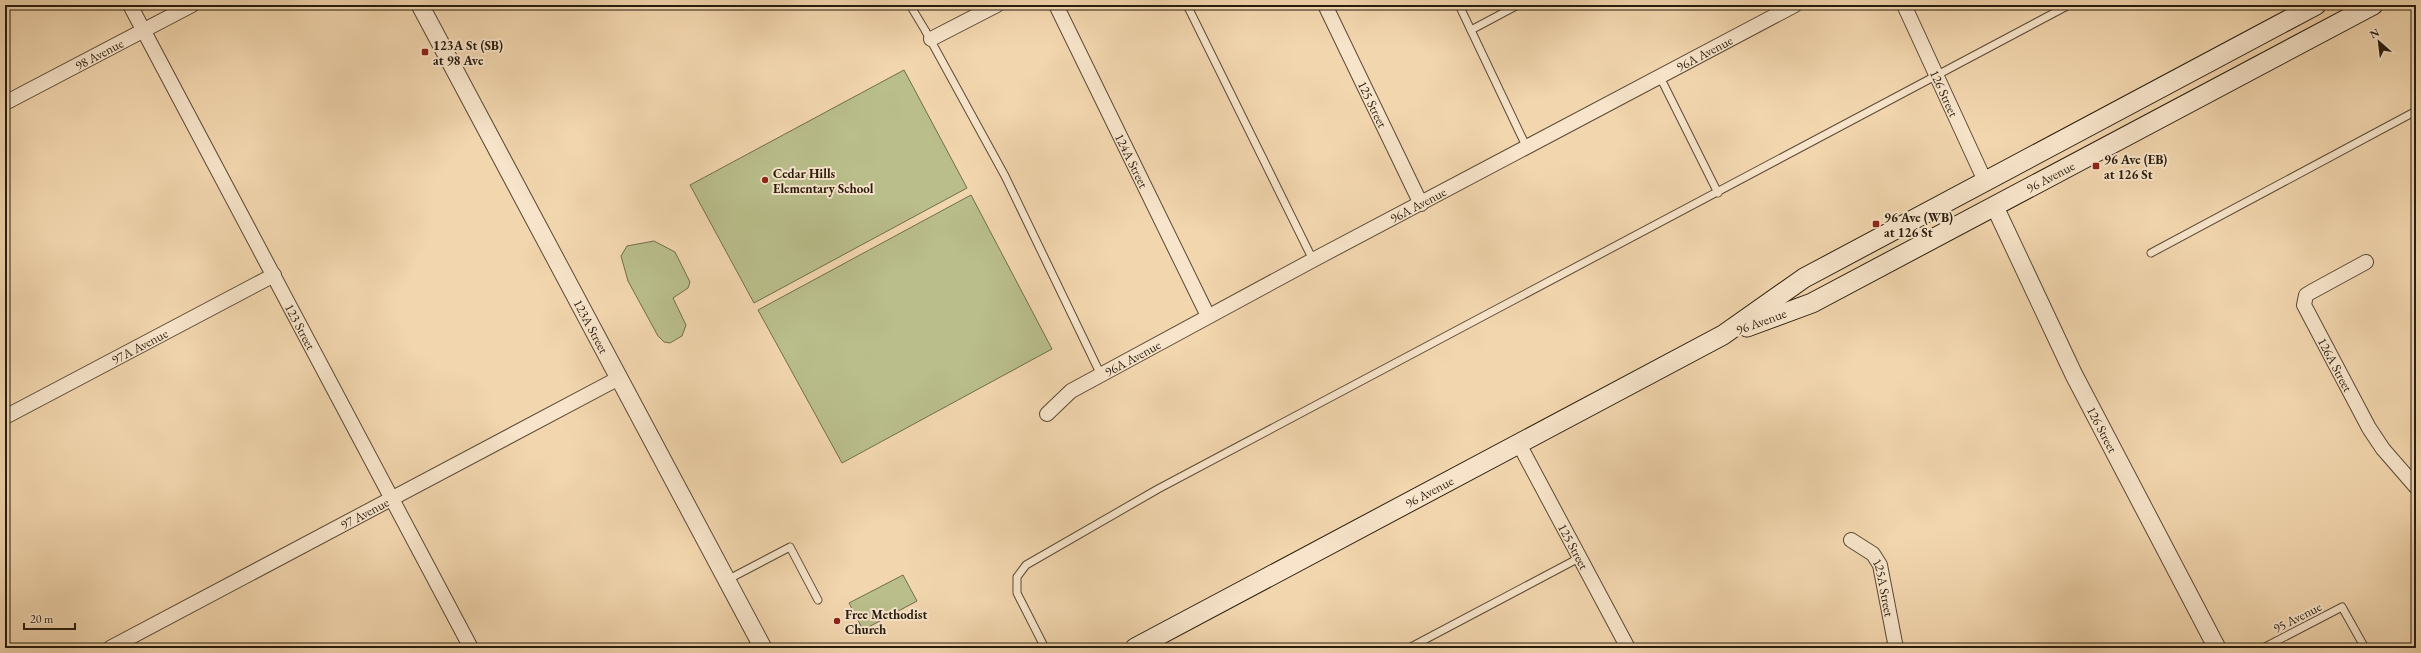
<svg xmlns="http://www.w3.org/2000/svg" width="2421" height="653" font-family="'EB Garamond',serif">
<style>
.green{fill:#b9be8b;stroke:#716d4c}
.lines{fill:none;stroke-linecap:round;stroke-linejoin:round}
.service-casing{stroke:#5b4a35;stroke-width:9}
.minor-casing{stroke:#5b4a35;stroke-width:16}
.tertiary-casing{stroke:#5b4a35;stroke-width:19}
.secondary-casing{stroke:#291c0d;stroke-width:21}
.service{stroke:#f7e4ca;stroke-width:7}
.minor{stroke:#f7e4ca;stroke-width:14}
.tertiary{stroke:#f7e4ca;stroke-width:17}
.secondary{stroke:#f7e4ca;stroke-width:19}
.poi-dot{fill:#8f2418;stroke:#f7e4ca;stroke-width:1.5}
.labels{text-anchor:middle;stroke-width:4;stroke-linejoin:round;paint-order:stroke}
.poi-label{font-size:13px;font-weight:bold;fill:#291c0d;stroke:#f7e4ca;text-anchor:start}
.street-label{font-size:13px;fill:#291c0d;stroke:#f7e4ca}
</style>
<rect width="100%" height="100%" fill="#f2d6ae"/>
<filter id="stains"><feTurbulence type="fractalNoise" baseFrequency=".005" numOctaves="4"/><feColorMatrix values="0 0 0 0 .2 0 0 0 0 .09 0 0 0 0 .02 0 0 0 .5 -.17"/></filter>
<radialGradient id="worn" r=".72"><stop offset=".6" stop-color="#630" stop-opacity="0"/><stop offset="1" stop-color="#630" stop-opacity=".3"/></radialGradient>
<!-- green -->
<g class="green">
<path d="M 904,70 L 967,188 L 754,303 L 690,185 Z"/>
<path d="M 971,195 L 1052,349 L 842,463 L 758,310 Z"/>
<path d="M 654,241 L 675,252 L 690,282 L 688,288 L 673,298 L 686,325 L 682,336 L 670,343 L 664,342 L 658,336 L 628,281 L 621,256 L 627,246 Z"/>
<path d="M 903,575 L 917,601 L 863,630 L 849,603 Z"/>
</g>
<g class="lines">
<defs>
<g id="service">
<path d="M 910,5 L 925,30 L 1005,176 L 1101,375"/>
<path d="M 1187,5 L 1313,260"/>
<path d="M 1459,5 L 1527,148"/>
<path d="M 1471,30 L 1518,5"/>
<path d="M 1660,77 L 1718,193"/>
<path d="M 2151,253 L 2416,111"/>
<path d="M 727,580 L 790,547 L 818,600"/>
<path d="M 1045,648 L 1017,593 L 1017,577 L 1026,565 L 1158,489 L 2069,5"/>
<path d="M 1409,648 L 1579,558"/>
<path d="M 2263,648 L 2342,607 L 2365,648"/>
</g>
<g id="minor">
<path id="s1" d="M 130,5 L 471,648"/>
<path id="s2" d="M 1056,5 L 1208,316"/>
<path id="s3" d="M 1325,5 L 1421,204"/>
<path id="s4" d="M 1904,5 L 1985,181"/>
<path d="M 931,39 L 997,5"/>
<path id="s5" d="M 5,103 L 192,5"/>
<path id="s6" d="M 2366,262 L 2311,292 L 2306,295 L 2304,305 L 2369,428 L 2383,449 L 2416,487"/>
<path id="s7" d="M 1047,414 L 1071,391 L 1313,260 L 1795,5"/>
<path id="s8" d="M 5,417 L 274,275"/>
<path id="s9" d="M 1519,444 L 1628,648"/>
<path id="s10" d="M 1851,540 L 1873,554 L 1880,565 L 1896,648"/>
<path id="s11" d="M 110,648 L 619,378"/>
</g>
<g id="tertiary">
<path id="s12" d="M 420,5 L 763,648"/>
<path id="s13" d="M 1995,207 L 2074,375 L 2217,648"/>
</g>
<g id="secondary">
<path id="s14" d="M 1747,327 L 1812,303 L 2373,5"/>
<path id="s15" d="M 1135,648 L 1723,335 L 1804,278 L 2316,5"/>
</g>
</defs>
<!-- service casing -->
<use href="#service" class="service-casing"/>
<!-- minor casing -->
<use href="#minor" class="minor-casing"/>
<!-- tertiary casing -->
<use href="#tertiary" class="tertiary-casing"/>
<!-- secondary casing -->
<use href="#secondary" class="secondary-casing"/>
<!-- service -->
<use href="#service" class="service"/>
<!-- minor -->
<use href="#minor" class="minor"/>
<!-- tertiary -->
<use href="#tertiary" class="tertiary"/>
<!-- secondary -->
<use href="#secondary" class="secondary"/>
</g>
<!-- markers -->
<g class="poi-dot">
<rect x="421" y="48" width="8" height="8" rx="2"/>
<rect x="2092" y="162" width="8" height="8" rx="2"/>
<circle cx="765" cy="180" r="4"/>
<rect x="1872" y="220" width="8" height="8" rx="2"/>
<circle cx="837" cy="621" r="4"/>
</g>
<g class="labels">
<!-- poi labels -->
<g class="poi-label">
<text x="433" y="50">123A St (SB)<tspan x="433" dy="15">at 98 Ave</tspan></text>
<text x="2104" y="164">96 Ave (EB)<tspan x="2104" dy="15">at 126 St</tspan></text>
<text x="773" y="178">Cedar Hills<tspan x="773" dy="15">Elementary School</tspan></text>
<text x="1884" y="222">96 Ave (WB)<tspan x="1884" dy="15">at 126 St</tspan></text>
<text x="845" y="619">Free Methodist<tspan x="845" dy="15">Church</tspan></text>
</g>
<!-- street labels -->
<g class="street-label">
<text dy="5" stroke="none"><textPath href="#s5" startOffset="106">98 Avenue</textPath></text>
<text dy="5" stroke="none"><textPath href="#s7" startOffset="751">96A Avenue</textPath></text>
<text dy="5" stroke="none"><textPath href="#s4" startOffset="97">126 Street</textPath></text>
<text dy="5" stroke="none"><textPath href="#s3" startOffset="110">125 Street</textPath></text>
<text dy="5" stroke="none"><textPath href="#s2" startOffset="173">124A Street</textPath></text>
<text dy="5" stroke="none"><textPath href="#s14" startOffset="339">96 Avenue</textPath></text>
<text dy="5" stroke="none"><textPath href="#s7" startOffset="427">96A Avenue</textPath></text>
<text transform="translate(1761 321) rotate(-20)" y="5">96 Avenue</text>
<text dy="5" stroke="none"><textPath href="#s1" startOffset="364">123 Street</textPath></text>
<text dy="5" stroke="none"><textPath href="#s12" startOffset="364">123A Street</textPath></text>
<text dy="5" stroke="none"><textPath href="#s8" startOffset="152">97A Avenue</textPath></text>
<text dy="5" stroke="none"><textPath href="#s7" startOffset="103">96A Avenue</textPath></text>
<text dy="5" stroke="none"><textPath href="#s6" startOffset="146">126A Street</textPath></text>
<text dy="5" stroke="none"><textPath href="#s13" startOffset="247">126 Street</textPath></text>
<text dy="5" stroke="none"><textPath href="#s15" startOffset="333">96 Avenue</textPath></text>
<text dy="5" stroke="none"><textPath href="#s11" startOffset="288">97 Avenue</textPath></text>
<text dy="5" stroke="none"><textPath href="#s9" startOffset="116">125 Street</textPath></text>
<text dy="5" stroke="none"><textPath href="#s10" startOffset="62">125A Street</textPath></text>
<text transform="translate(2297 617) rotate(-27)" y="5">95 Avenue</text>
</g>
</g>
<!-- margin -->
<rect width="2421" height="653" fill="none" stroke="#f2d6ae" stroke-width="20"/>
<rect x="6" y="6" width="2409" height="641" fill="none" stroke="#291c0d" stroke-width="2"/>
<rect x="10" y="10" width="2401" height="633" fill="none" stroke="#291c0d"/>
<!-- north arrow -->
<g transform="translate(2379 42) rotate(332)" stroke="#f7e4ca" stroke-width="3" paint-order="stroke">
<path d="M0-3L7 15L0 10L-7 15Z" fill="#291c0d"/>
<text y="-6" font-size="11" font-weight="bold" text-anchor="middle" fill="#291c0d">N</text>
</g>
<!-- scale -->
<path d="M24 623v6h51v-6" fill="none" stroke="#291c0d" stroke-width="2"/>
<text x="30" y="623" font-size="12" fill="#291c0d" stroke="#f7e4ca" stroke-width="3" paint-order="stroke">20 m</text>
<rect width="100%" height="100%" filter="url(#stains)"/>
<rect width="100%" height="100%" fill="url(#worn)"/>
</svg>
